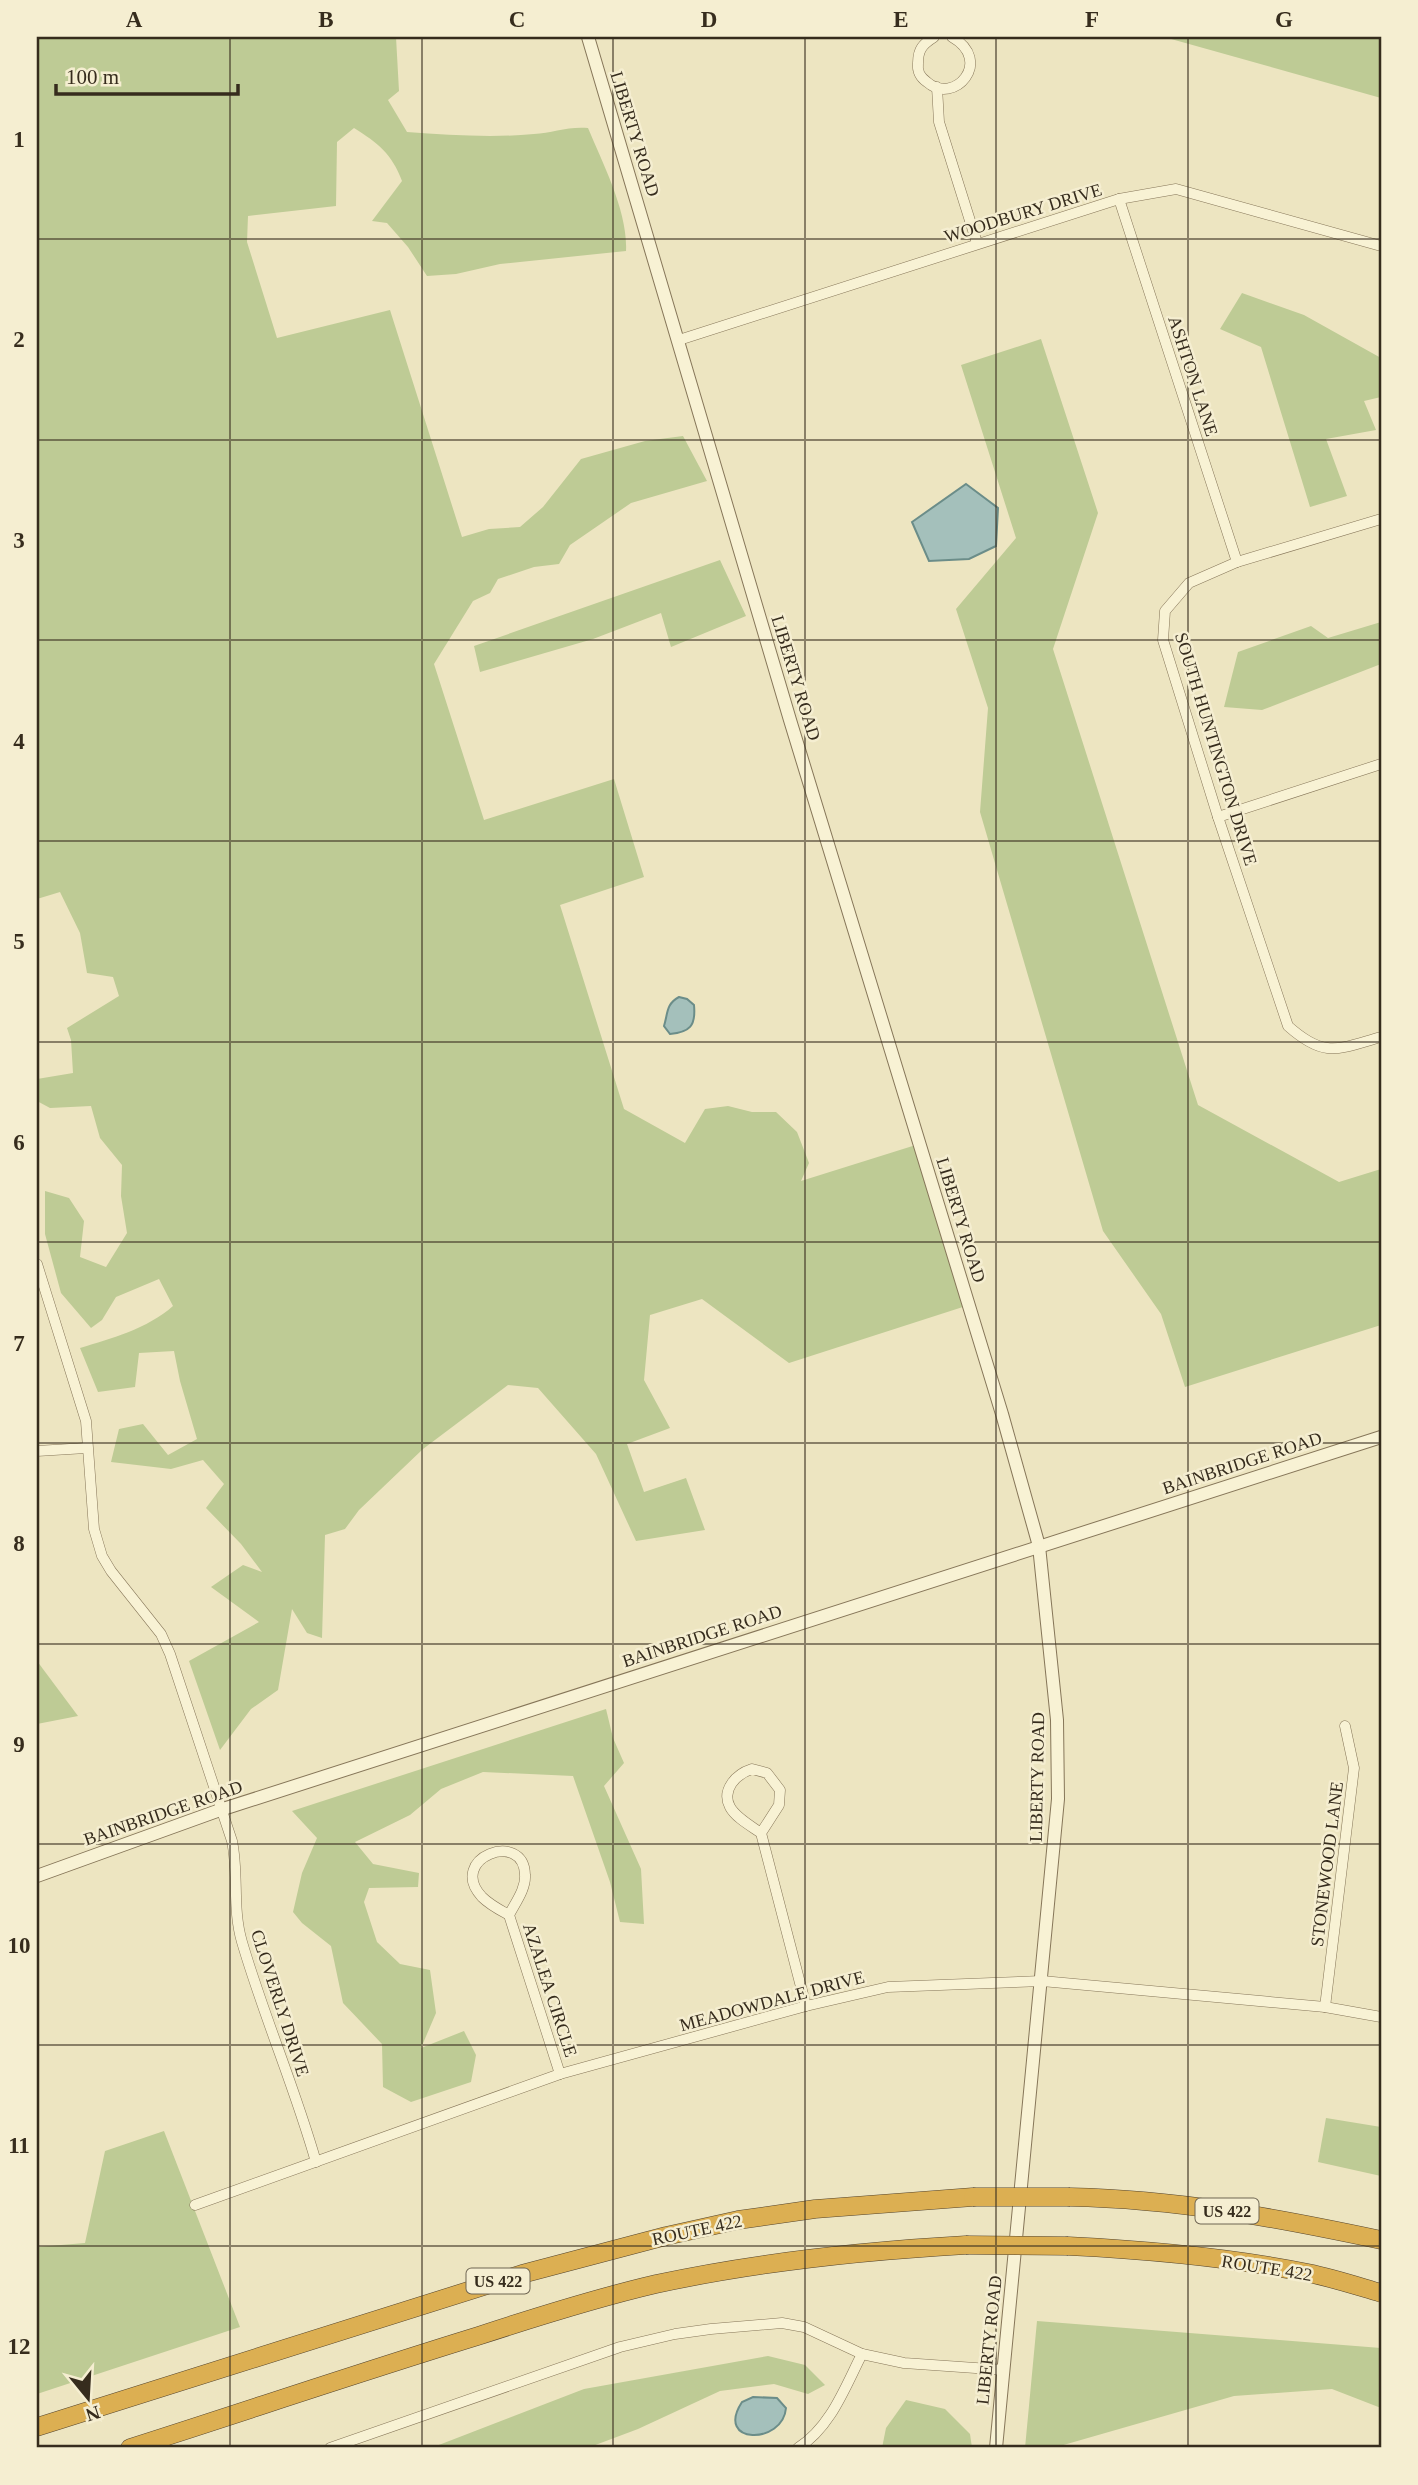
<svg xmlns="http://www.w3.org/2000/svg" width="1418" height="2485" font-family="Georgia,serif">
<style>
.green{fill:#becb95}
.water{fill:#a4c0bb;stroke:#6b8d89;stroke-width:2}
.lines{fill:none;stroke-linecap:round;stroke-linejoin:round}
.minor-casing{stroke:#867659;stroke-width:11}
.tertiary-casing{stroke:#867659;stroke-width:14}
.motorway-casing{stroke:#54442d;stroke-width:19}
.minor{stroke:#f8f2d4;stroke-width:10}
.tertiary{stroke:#f8f2d4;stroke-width:12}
.motorway{stroke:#dcaf52;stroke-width:18}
.motorway-bridge-casing{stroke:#54442d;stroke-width:19;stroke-linecap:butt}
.motorway-bridge{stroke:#dcaf52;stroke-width:18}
.grid{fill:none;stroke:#362c1d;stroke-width:2;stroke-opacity:0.55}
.labels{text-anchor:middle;stroke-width:5;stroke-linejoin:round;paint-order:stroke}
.shield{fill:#f5eed1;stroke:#6f6653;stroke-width:2}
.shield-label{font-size:16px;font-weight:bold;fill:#362c1d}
.street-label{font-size:18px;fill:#362c1d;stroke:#f5eed1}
.neatline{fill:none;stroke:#362c1d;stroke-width:2.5}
.grid-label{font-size:23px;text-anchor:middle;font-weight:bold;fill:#362c1d}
</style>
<rect width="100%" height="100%" fill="#ede5c1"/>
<!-- green -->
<g class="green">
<path d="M 37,37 L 396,37 L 399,91 L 388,100 L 407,132 C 450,135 491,138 534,134 C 552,133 569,126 588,128 C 603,164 628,212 626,251 L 500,264 L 456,274 L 427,276 L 408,247 L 387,223 L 372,221 L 402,181 C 392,154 378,143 354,128 L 337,142 L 336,206 L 248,216 L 247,242 L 277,338 L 390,310 L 462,537 L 489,529 L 520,527 L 543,507 L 581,459 L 645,441 L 683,436 L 707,481 L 631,503 L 570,545 L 559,564 L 534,567 L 498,579 L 490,593 L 473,601 L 434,664 L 484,820 L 614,779 L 644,877 L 560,905 L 624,1109 L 685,1143 L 705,1109 L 728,1106 L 752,1112 L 776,1112 L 797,1132 L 809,1163 L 801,1181 L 919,1144 L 969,1305 L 789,1363 L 702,1299 L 650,1315 L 644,1380 L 670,1428 L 627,1444 L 644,1492 L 686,1478 L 705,1530 L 636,1541 L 596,1454 L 538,1388 L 508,1385 L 423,1449 L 359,1510 L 345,1529 L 325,1535 L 322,1638 L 307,1633 L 292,1609 L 278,1690 L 251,1709 L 220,1750 L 189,1661 L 259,1622 L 211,1587 L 243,1565 L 262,1572 L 241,1544 L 206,1508 L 224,1484 L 203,1460 L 171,1469 L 111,1462 L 119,1429 L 143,1424 L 168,1455 L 197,1439 L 180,1381 L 174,1351 L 139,1353 L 135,1387 L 98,1392 L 80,1348 C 112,1338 147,1329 173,1306 L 159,1279 L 116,1297 L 102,1320 L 91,1328 L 61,1293 L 45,1234 L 45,1191 L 69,1198 L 84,1221 L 80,1257 L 106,1267 L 127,1233 L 121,1196 L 122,1165 L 100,1138 L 91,1106 L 50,1108 L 37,1101 L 37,1079 L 73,1073 L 71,1040 L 67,1028 L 119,996 L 113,977 L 87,973 L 80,933 L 60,892 L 37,899 Z"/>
<path d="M 1164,37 L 1381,37 L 1381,98 Z"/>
<path d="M 1242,293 L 1304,315 L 1381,358 L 1381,397 L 1364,401 L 1376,430 L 1326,439 L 1347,496 L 1310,507 L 1261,347 L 1220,329 Z"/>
<path d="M 1041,339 L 1098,513 L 1053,649 L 1198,1105 L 1339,1182 L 1381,1169 L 1381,1325 L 1185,1387 L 1161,1314 L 1103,1231 L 980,812 L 988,708 L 956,609 L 1016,538 L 961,365 Z"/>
<path d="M 720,560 L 746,616 L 671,647 L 661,613 L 593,639 L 480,672 L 474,646 Z"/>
<path d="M 1381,622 L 1381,664 L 1262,710 L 1224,707 L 1238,652 L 1311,626 L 1328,638 Z"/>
<path d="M 37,1661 L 78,1716 L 37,1724 Z"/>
<path d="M 606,1709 L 613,1738 L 624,1763 L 604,1786 L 641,1869 L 644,1924 L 620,1922 L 610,1882 L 573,1776 L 483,1772 L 441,1789 L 410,1815 L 355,1842 L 373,1864 L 419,1873 L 418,1887 L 369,1888 L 364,1902 L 377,1942 L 400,1964 L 430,1970 L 436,2013 L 421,2048 L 464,2031 L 476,2055 L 471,2082 L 411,2102 L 383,2087 L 382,2044 L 343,2003 L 331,1946 L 302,1923 L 293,1912 L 302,1873 L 317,1838 L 292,1811 Z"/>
<path d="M 1326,2118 L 1381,2127 L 1381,2176 L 1318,2162 Z"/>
<path d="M 164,2131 L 240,2327 L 37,2394 L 37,2247 L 85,2243 L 105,2151 Z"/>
<path d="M 1037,2321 L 1381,2348 L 1381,2408 L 1332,2389 L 1234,2396 L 1053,2448 L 1025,2448 Z"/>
<path d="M 768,2356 L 805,2365 L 825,2385 L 808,2394 L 774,2384 L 720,2391 L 638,2429 L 590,2447 L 579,2448 L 431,2448 L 584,2389 Z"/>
<path d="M 906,2400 L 945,2409 L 970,2434 L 972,2448 L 882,2448 L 886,2428 Z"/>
</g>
<!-- water -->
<g class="water">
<path d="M 966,484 L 998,508 L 996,546 L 969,559 L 929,561 L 912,522 Z"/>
<path d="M 679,997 L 687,999 L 694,1005 C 696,1026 690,1032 670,1034 L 664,1026 C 668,1013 666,1004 679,997 Z"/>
<path d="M 753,2397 L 777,2398 L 786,2408 C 783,2445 714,2445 742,2402 Z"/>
</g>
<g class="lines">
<defs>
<g id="minor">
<path d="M 934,37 C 923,44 918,49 918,63 C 917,72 920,77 927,82 C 954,106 994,61 952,37"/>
<path d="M 937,87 L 939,122 L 977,243"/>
<path d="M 1119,199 L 1237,562"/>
<path d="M 679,340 L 1119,199 L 1176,189 L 1381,246"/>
<path d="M 1381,519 L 1237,562 L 1189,583 L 1165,611 L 1163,640 L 1218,817 L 1288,1026 C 1325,1059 1338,1049 1381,1037"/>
<path d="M 1218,817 L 1381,764"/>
<path d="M 37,1264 L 86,1421 L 94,1529 L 102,1556 L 111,1571 L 161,1634 L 170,1654 L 232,1841 C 239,1875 232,1908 242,1942 C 264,2017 295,2088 316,2162"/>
<path d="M 37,1451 L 86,1448"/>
<path d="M 761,1833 C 751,1826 736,1818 730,1807 C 721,1790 736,1774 752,1769 L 767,1773 L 780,1790 L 779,1805 L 761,1833 L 806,2006"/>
<path d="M 509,1915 C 500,1910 490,1905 482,1897 C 446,1858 524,1829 525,1875 C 526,1889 515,1903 509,1915 L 560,2074"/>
<path d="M 1325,2007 L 1354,1768 L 1345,1726"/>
<path d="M 195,2205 L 560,2074 L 806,2006 L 888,1987 L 1042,1981 L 1325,2007 L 1381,2017"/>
<path d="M 330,2448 L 620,2347 L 675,2334 L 711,2329 L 782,2323 L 804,2327 L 862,2354 L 904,2363 L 1004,2370"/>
<path d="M 798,2448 C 831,2427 845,2387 862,2354"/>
</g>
<g id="tertiary">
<path d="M 588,37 L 790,720 L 1002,1414 L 1039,1546 L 1057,1720 L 1058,1799 L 996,2448"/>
<path d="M 37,1876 L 220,1810 L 1381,1437"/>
</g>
<g id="motorway">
<path d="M 1070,2197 C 1177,2199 1277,2218 1381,2240"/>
<path d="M 1068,2246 C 1148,2250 1229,2257 1308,2273 C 1333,2278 1357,2286 1381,2293"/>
<path d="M 37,2427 L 522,2274 L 666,2236 L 738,2220 L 815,2209 L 973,2197"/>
<path d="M 130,2448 C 246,2411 361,2372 478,2336 C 536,2317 596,2298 656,2284 C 758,2262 861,2251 966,2245"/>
</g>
</defs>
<!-- minor casing -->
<use href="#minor" class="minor-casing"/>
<!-- tertiary casing -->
<use href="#tertiary" class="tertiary-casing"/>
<!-- motorway casing -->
<use href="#motorway" class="motorway-casing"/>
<!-- minor -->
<use href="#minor" class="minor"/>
<!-- tertiary -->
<use href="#tertiary" class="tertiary"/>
<!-- motorway -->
<use href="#motorway" class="motorway"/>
<defs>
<g id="motorway-bridge">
<path d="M 973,2197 L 1070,2197"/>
<path d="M 966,2245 L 1068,2246"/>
</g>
</defs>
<!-- motorway-bridge casing -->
<use href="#motorway-bridge" class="motorway-bridge-casing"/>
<!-- motorway-bridge -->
<use href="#motorway-bridge" class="motorway-bridge"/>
</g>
<!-- grid -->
<path class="grid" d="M 230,37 L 230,2448M 422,37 L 422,2448M 613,37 L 613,2448M 805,37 L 805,2448M 996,37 L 996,2448M 1188,37 L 1188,2448M 37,239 L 1381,239M 37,440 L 1381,440M 37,640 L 1381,640M 37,841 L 1381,841M 37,1042 L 1381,1042M 37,1242 L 1381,1242M 37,1443 L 1381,1443M 37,1644 L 1381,1644M 37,1844 L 1381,1844M 37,2045 L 1381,2045M 37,2246 L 1381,2246"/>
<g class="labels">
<!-- shield labels -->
<g class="shield">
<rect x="1195.5" y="2198.5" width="63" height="25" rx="5"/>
<rect x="466.5" y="2268.5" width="63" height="25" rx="5"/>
</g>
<g class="shield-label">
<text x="1227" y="2217">US 422</text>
<text x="498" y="2287">US 422</text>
</g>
<!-- street labels -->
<g class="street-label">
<text transform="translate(635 134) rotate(73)" y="6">LIBERTY ROAD</text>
<text transform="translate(1023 213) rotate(-17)" y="6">WOODBURY DRIVE</text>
<text transform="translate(1193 376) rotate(72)" y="6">ASHTON LANE</text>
<text transform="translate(796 678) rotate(73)" y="6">LIBERTY ROAD</text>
<text transform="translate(1216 749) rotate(73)" y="6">SOUTH HUNTINGTON DRIVE</text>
<text transform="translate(961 1220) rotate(73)" y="6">LIBERTY ROAD</text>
<text transform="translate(1242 1463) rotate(-18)" y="6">BAINBRIDGE ROAD</text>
<text transform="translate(702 1636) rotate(-18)" y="6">BAINBRIDGE ROAD</text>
<text transform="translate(1037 1777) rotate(-89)" y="6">LIBERTY ROAD</text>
<text transform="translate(163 1813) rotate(-19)" y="6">BAINBRIDGE ROAD</text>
<text transform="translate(1327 1864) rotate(-83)" y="6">STONEWOOD LANE</text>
<text transform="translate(550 1990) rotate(72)" y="6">AZALEA CIRCLE</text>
<text transform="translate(772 2001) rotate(-15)" y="6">MEADOWDALE DRIVE</text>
<text transform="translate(280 2003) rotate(72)" y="6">CLOVERLY DRIVE</text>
<text transform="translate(697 2230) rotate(-12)" y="6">ROUTE 422</text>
<text transform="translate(1267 2268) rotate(9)" y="6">ROUTE 422</text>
<text transform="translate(989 2340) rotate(-84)" y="6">LIBERTY ROAD</text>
</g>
</g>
<!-- border -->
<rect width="1418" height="2485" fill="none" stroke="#f5eed1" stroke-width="77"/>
<!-- north arrow -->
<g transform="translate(88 2398) rotate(162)" stroke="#f5eed1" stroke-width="5" paint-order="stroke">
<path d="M0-5L12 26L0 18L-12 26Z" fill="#362c1d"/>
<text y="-10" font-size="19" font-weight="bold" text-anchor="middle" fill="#362c1d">N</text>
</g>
<!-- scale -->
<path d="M56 84v10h182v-10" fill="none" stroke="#362c1d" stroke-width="3.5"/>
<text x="66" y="84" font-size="21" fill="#362c1d" stroke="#f5eed1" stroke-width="5" paint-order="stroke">100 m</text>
<rect x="38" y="38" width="1342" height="2408" class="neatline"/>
<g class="grid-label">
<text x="134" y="27">A</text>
<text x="326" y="27">B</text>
<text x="517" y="27">C</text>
<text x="709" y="27">D</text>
<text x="901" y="27">E</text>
<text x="1092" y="27">F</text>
<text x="1284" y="27">G</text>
<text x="19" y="147">1</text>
<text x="19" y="347">2</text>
<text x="19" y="548">3</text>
<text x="19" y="749">4</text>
<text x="19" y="949">5</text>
<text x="19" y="1150">6</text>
<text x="19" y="1351">7</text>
<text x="19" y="1551">8</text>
<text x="19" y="1752">9</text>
<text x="19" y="1953">10</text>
<text x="19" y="2153">11</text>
<text x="19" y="2354">12</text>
</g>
</svg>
